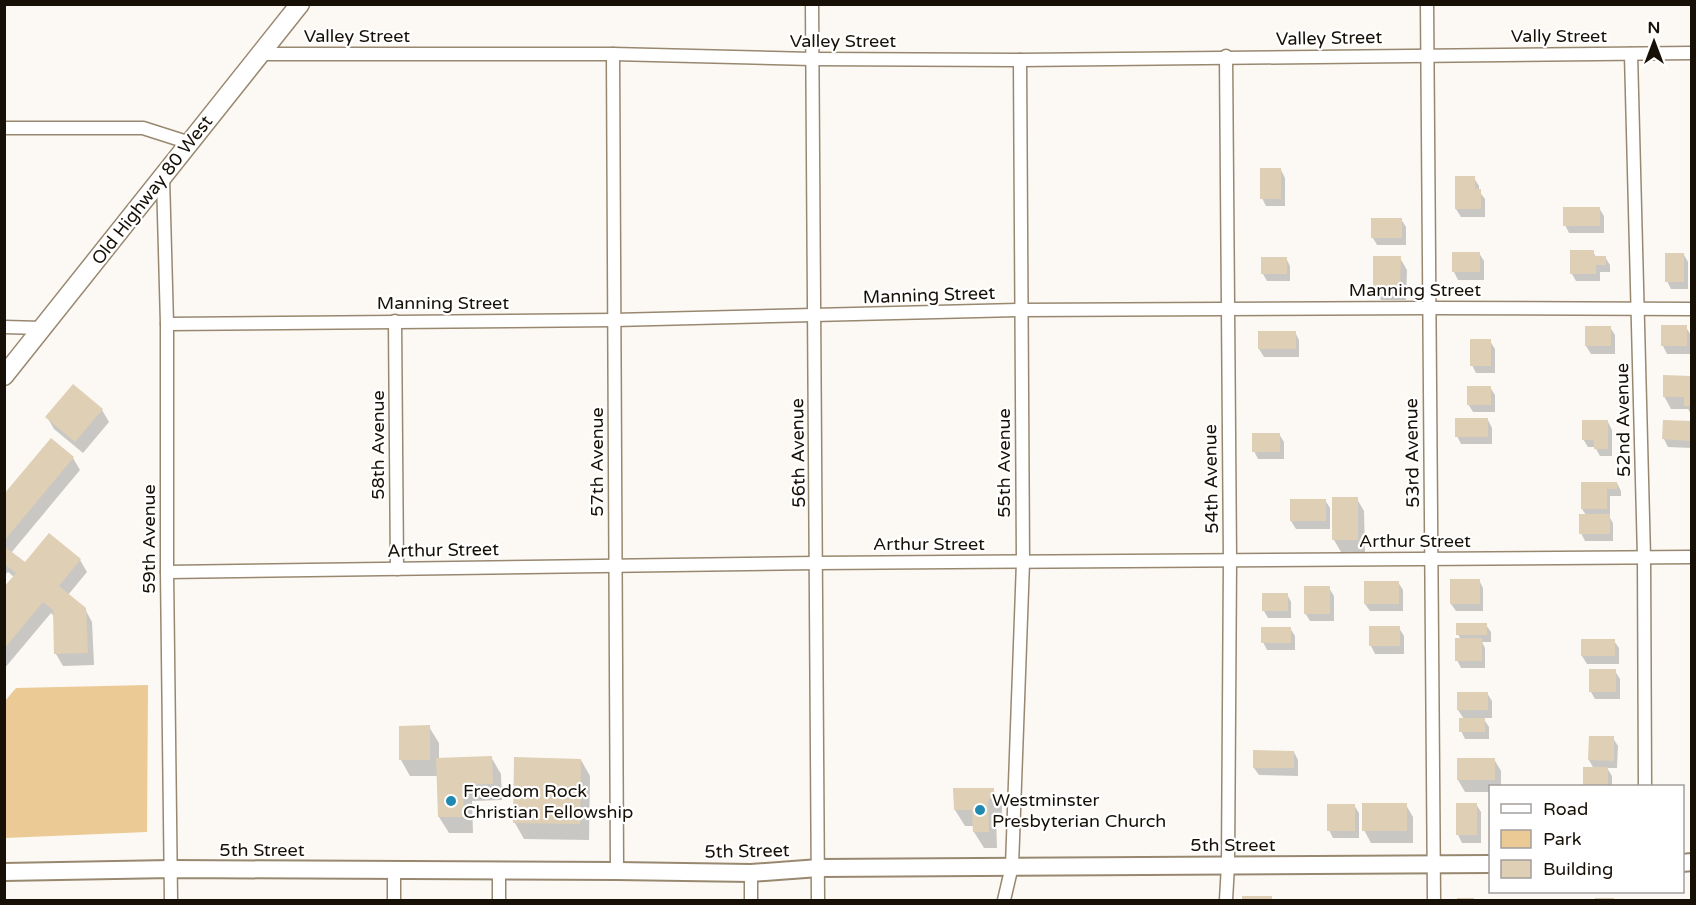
<svg xmlns="http://www.w3.org/2000/svg" width="1696" height="905" font-family="'Varela Round',sans-serif">
<style>
.green{fill:#ebca96}
.shadow{fill:#0003}
.building{fill:#dfcfb4}
.lines{fill:none;stroke-linecap:round;stroke-linejoin:round}
.street-casing{stroke:#988870;stroke-width:15}
.secondary-casing{stroke:#988870;stroke-width:20}
.primary-casing{stroke:#988870;stroke-width:21}
.street{stroke:#fff;stroke-width:12}
.secondary{stroke:#fff;stroke-width:16}
.primary{stroke:#fff;stroke-width:18}
.poi-dot{fill:#1f89b1;stroke:#fff;stroke-width:2}
.labels{text-anchor:middle;stroke-width:4.5;stroke-linejoin:round;paint-order:stroke}
.street-label{font-size:18px;fill:#161007;stroke:#fff}
.poi-label{font-size:18px;fill:#161007;stroke:#fff;text-anchor:start}
</style>
<rect width="100%" height="100%" fill="#fcf9f4"/>
<!-- green -->
<path class="green" d="M 148,685 L 147,832 L 5,838 L 5,701 L 16,688 Z"/>
<!-- shadow -->
<g class="shadow">
<path d="M 1281,170 L 1285,178 L 1285,206 L 1266,206 L 1262,198 Z"/>
<path d="M 1474,178 L 1479,186 L 1479,191 L 1485,199 L 1485,217 L 1461,217 L 1456,209 Z"/>
<path d="M 1599,208 L 1604,216 L 1604,233 L 1569,233 L 1565,225 Z"/>
<path d="M 1401,219 L 1406,227 L 1406,245 L 1377,245 L 1373,238 Z"/>
<path d="M 1593,252 L 1596,257 L 1605,257 L 1610,265 L 1610,272 L 1600,272 L 1600,281 L 1576,281 L 1572,274 Z"/>
<path d="M 1479,253 L 1484,261 L 1484,280 L 1458,280 L 1454,272 Z"/>
<path d="M 1684,255 L 1688,262 L 1688,289 L 1671,289 L 1667,281 Z"/>
<path d="M 1286,258 L 1290,266 L 1290,281 L 1267,281 L 1263,274 Z"/>
<path d="M 1400,258 L 1407,270 L 1406,300 L 1381,300 L 1374,287 Z"/>
<path d="M 1610,327 L 1615,335 L 1615,354 L 1591,354 L 1586,346 Z"/>
<path d="M 1686,327 L 1690,334 L 1690,354 L 1667,354 L 1663,346 Z"/>
<path d="M 1295,332 L 1299,340 L 1299,357 L 1264,357 L 1259,349 Z"/>
<path d="M 1490,341 L 1495,349 L 1495,373 L 1476,373 L 1472,365 Z"/>
<path d="M 1692,377 L 1692,416 L 1688,409 L 1671,409 L 1664,396 Z"/>
<path d="M 1490,387 L 1495,395 L 1495,412 L 1473,412 L 1468,404 Z"/>
<path d="M 102,410 L 109,422 L 83,453 L 54,429 L 47,417 Z"/>
<path d="M 1488,420 L 1492,428 L 1492,444 L 1461,444 L 1457,436 Z"/>
<path d="M 1608,422 L 1612,430 L 1612,456 L 1600,456 L 1595,447 L 1588,447 L 1583,439 Z"/>
<path d="M 1692,423 L 1692,448 L 1668,447 L 1664,439 Z"/>
<path d="M 1279,434 L 1284,442 L 1284,459 L 1258,459 L 1254,451 Z"/>
<path d="M 51,440 L 73,458 L 80,470 L 11,553 L 25,565 L 80,560 L 87,572 L 68,595 L 85,609 L 92,622 L 94,665 L 63,666 L 56,654 L 54,616 L 51,613 L 4,669 L 4,589 L 14,577 L 8,572 L 4,576 L 4,496 Z"/>
<path d="M 1582,483 L 1617,483 L 1621,491 L 1621,496 L 1610,496 L 1610,518 L 1613,523 L 1613,541 L 1585,541 L 1581,533 L 1586,515 L 1582,509 Z"/>
<path d="M 1357,499 L 1364,511 L 1365,552 L 1341,552 L 1334,540 Z"/>
<path d="M 1325,500 L 1330,508 L 1330,529 L 1296,529 L 1291,521 Z"/>
<path d="M 1479,580 L 1483,588 L 1483,611 L 1456,611 L 1451,604 Z"/>
<path d="M 1398,582 L 1403,590 L 1403,611 L 1370,611 L 1365,604 Z"/>
<path d="M 1329,588 L 1334,596 L 1334,621 L 1310,621 L 1305,613 Z"/>
<path d="M 1287,594 L 1291,602 L 1291,618 L 1268,618 L 1264,611 Z"/>
<path d="M 1486,625 L 1491,632 L 1491,642 L 1482,642 L 1485,648 L 1485,668 L 1461,668 L 1457,660 L 1461,640 L 1458,634 Z"/>
<path d="M 1290,628 L 1295,636 L 1295,650 L 1267,650 L 1263,642 Z"/>
<path d="M 1371,628 L 1399,628 L 1404,636 L 1404,654 L 1375,654 L 1371,646 Z"/>
<path d="M 1614,641 L 1619,648 L 1619,664 L 1587,664 L 1582,656 Z"/>
<path d="M 1615,671 L 1620,679 L 1620,699 L 1595,699 L 1591,692 Z"/>
<path d="M 1487,693 L 1492,701 L 1492,718 L 1483,718 L 1489,727 L 1489,739 L 1465,739 L 1461,731 L 1464,719 L 1458,710 Z"/>
<path d="M 429,727 L 439,743 L 439,760 L 491,757 L 501,774 L 502,800 L 472,801 L 473,833 L 449,833 L 439,817 L 438,776 L 410,776 L 401,760 Z"/>
<path d="M 1613,738 L 1618,746 L 1617,768 L 1607,768 L 1612,776 L 1612,786 L 1585,786 L 1594,769 L 1589,760 Z"/>
<path d="M 1294,752 L 1298,760 L 1298,776 L 1259,775 L 1254,768 Z"/>
<path d="M 1494,759 L 1501,771 L 1501,786 L 1490,786 L 1490,792 L 1465,792 L 1458,780 Z"/>
<path d="M 581,760 L 590,776 L 589,840 L 524,839 L 515,823 Z"/>
<path d="M 993,789 L 1002,806 L 1002,815 L 996,815 L 997,848 L 984,848 L 974,832 L 974,826 L 965,826 L 955,810 Z"/>
<path d="M 1476,804 L 1481,812 L 1481,843 L 1462,843 L 1458,835 Z"/>
<path d="M 1354,805 L 1359,813 L 1359,838 L 1333,838 L 1329,830 Z"/>
<path d="M 1406,805 L 1413,817 L 1413,843 L 1371,843 L 1364,830 Z"/>
</g>
<!-- building -->
<g class="building">
<rect x="1260" y="168" width="21" height="31"/>
<path d="M 1455,176 L 1475,176 L 1475,189 L 1481,189 L 1481,209 L 1455,209 Z"/>
<rect x="1563" y="207" width="37" height="19"/>
<rect x="1371" y="218" width="31" height="20"/>
<path d="M 1570,250 L 1594,250 L 1594,256 L 1606,256 L 1606,265 L 1596,265 L 1596,274 L 1570,274 Z"/>
<rect x="1452" y="252" width="28" height="20"/>
<rect x="1665" y="253" width="19" height="29"/>
<path d="M 1373,256 L 1401,256 L 1400,288 L 1373,288 Z"/>
<rect x="1261" y="257" width="26" height="17"/>
<rect x="1661" y="325" width="26" height="21"/>
<rect x="1585" y="326" width="26" height="20"/>
<rect x="1258" y="331" width="38" height="18"/>
<rect x="1470" y="339" width="21" height="27"/>
<path d="M 1663,375 L 1692,376 L 1692,406 L 1684,406 L 1684,397 L 1663,397 Z"/>
<path d="M 73,384 L 103,409 L 75,442 L 45,417 Z"/>
<rect x="1467" y="386" width="24" height="19"/>
<rect x="1455" y="418" width="33" height="19"/>
<path d="M 1582,420 L 1608,420 L 1608,449 L 1594,449 L 1594,440 L 1582,440 Z"/>
<path d="M 1663,420 L 1692,421 L 1692,441 L 1662,439 Z"/>
<rect x="1252" y="433" width="28" height="19"/>
<path d="M 51,438 L 74,457 L 4,541 L 4,494 Z"/>
<path d="M 1581,482 L 1617,482 L 1617,489 L 1607,489 L 1607,509 L 1581,509 Z"/>
<rect x="1332" y="497" width="26" height="43"/>
<rect x="1290" y="499" width="36" height="22"/>
<rect x="1579" y="514" width="31" height="20"/>
<path d="M 49,533 L 81,559 L 59,586 L 86,608 L 88,653 L 54,654 L 53,610 L 43,602 L 4,649 L 4,587 L 16,573 L 4,564 L 4,546 L 25,562 Z"/>
<rect x="1450" y="579" width="30" height="25"/>
<rect x="1364" y="581" width="35" height="23"/>
<rect x="1304" y="586" width="26" height="28"/>
<rect x="1262" y="593" width="26" height="18"/>
<rect x="1456" y="623" width="31" height="12"/>
<rect x="1369" y="626" width="31" height="20"/>
<rect x="1261" y="627" width="30" height="16"/>
<rect x="1455" y="638" width="27" height="23"/>
<rect x="1581" y="639" width="34" height="17"/>
<rect x="1589" y="669" width="27" height="23"/>
<rect x="1457" y="692" width="31" height="18"/>
<rect x="1459" y="718" width="26" height="14"/>
<path d="M 430,725 L 430,760 L 399,760 L 399,726 Z"/>
<path d="M 1589,736 L 1614,736 L 1614,761 L 1588,760 Z"/>
<path d="M 1253,750 L 1294,751 L 1294,768 L 1253,768 Z"/>
<path d="M 492,756 L 493,784 L 463,785 L 464,817 L 438,817 L 436,758 Z"/>
<path d="M 514,757 L 581,759 L 580,824 L 513,823 Z"/>
<rect x="1457" y="758" width="38" height="22"/>
<rect x="1583" y="767" width="25" height="19"/>
<path d="M 953,788 L 994,788 L 994,799 L 988,799 L 989,832 L 973,832 L 972,810 L 954,810 Z"/>
<rect x="1362" y="803" width="45" height="28"/>
<rect x="1456" y="803" width="21" height="32"/>
<rect x="1327" y="804" width="28" height="27"/>
<rect x="1242" y="896" width="30" height="4"/>
<rect x="1457" y="898" width="17" height="2"/>
<rect x="1595" y="898" width="19" height="2"/>
</g>
<g class="lines">
<defs>
<g id="street">
<path d="M 812,4 L 818,900"/>
<path d="M 1427,4 L 1434,900"/>
<path d="M 260,54 L 613,54 L 812,59 L 1020,60 L 1692,53"/>
<path d="M 613,54 L 617,871"/>
<path d="M 1631,54 L 1644,557 L 1645,786"/>
<path d="M 4,128 L 143,128 L 190,143"/>
<path d="M 163,178 L 167,324 L 167,572 L 171,900"/>
<path d="M 395,321 L 397,569"/>
<path d="M 167,324 L 614,320 L 1022,310 L 1428,308 L 1692,309"/>
<path d="M 4,327 L 42,328"/>
<path d="M 167,572 L 817,563 L 1692,557"/>
<path d="M 499,871 L 499,900"/>
<path d="M 751,873 L 751,900"/>
<path d="M 394,900 L 394,870"/>
<path d="M 1004,900 L 1012,866 L 1023,562 L 1020,60"/>
<path d="M 1226,900 L 1228,865 L 1230,560 L 1226,56"/>
</g>
<g id="secondary">
<path d="M 1682,863 L 1692,862"/>
<path d="M 4,872 L 171,869 L 617,871 L 751,873 L 819,868 L 1490,864"/>
</g>
<path id="primary" d="M 4,376 L 300,4"/>
</defs>
<!-- street casing -->
<use href="#street" class="street-casing"/>
<!-- secondary casing -->
<use href="#secondary" class="secondary-casing"/>
<!-- primary casing -->
<use href="#primary" class="primary-casing"/>
<!-- street -->
<use href="#street" class="street"/>
<!-- secondary -->
<use href="#secondary" class="secondary"/>
<!-- primary -->
<use href="#primary" class="primary"/>
</g>
<!-- markers -->
<g class="poi-dot">
<circle cx="451" cy="801" r="6"/>
<circle cx="980" cy="810" r="6"/>
</g>
<g class="labels">
<!-- street labels -->
<g class="street-label">
<text x="357" y="42">Valley Street</text>
<text x="1559" y="42">Vally Street</text>
<text transform="translate(1329 38) rotate(-1)" y="6">Valley Street</text>
<text x="843" y="47">Valley Street</text>
<text transform="translate(152 190) rotate(-52)" y="6">Old Highway 80 West</text>
<text x="1415" y="296">Manning Street</text>
<text transform="translate(929 295) rotate(-2)" y="6">Manning Street</text>
<text x="443" y="309">Manning Street</text>
<text transform="translate(1623 420) rotate(-91)" y="6">52nd Avenue</text>
<text transform="translate(378 445) rotate(-90)" y="6">58th Avenue</text>
<text transform="translate(798 453) rotate(-91)" y="6">56th Avenue</text>
<text transform="translate(1412 453) rotate(-91)" y="6">53rd Avenue</text>
<text transform="translate(597 462) rotate(-90)" y="6">57th Avenue</text>
<text transform="translate(1004 463) rotate(-90)" y="6">55th Avenue</text>
<text transform="translate(1211 479) rotate(-91)" y="6">54th Avenue</text>
<text transform="translate(149 539) rotate(-90)" y="6">59th Avenue</text>
<text x="1415" y="547">Arthur Street</text>
<text x="929" y="550">Arthur Street</text>
<text transform="translate(443 550) rotate(-1)" y="6">Arthur Street</text>
<text x="1233" y="851">5th Street</text>
<text x="262" y="856">5th Street</text>
<text transform="translate(747 851) rotate(-1)" y="6">5th Street</text>
</g>
<!-- poi labels -->
<g class="poi-label">
<text x="463" y="797">Freedom Rock<tspan x="463" dy="21">Christian Fellowship</tspan></text>
<text x="992" y="806">Westminster<tspan x="992" dy="21">Presbyterian Church</tspan></text>
</g>
</g>
<!-- border -->
<rect width="1696" height="905" fill="none" stroke="#161007" stroke-width="12"/>
<!-- legend -->
<rect x="1489" y="785" width="195" height="108" fill="#ffffff" stroke="#a29f9c" stroke-width="1.5"/>
<rect x="1501" y="804" width="30" height="9" fill="#ffffff" stroke="#a29f9c" stroke-width="1.5"/>
<text x="1543" y="815" font-size="18" fill="#161007">Road</text>
<rect x="1501" y="830" width="30" height="18" fill="#ebca96" stroke="#a29f9c" stroke-width="1.5"/>
<text x="1543" y="845" font-size="18" fill="#161007">Park</text>
<rect x="1501" y="860" width="30" height="18" fill="#dfcfb4" stroke="#a29f9c" stroke-width="1.5"/>
<text x="1543" y="875" font-size="18" fill="#161007">Building</text>
<!-- north arrow -->
<g transform="translate(1654 42)" stroke="#ffffff" stroke-width="4.5" paint-order="stroke">
<path d="M0-4.5L10 22L0 15L-10 22Z" fill="#161007"/>
<text y="-9" font-size="16" font-weight="bold" text-anchor="middle" fill="#161007">N</text>
</g>
</svg>
